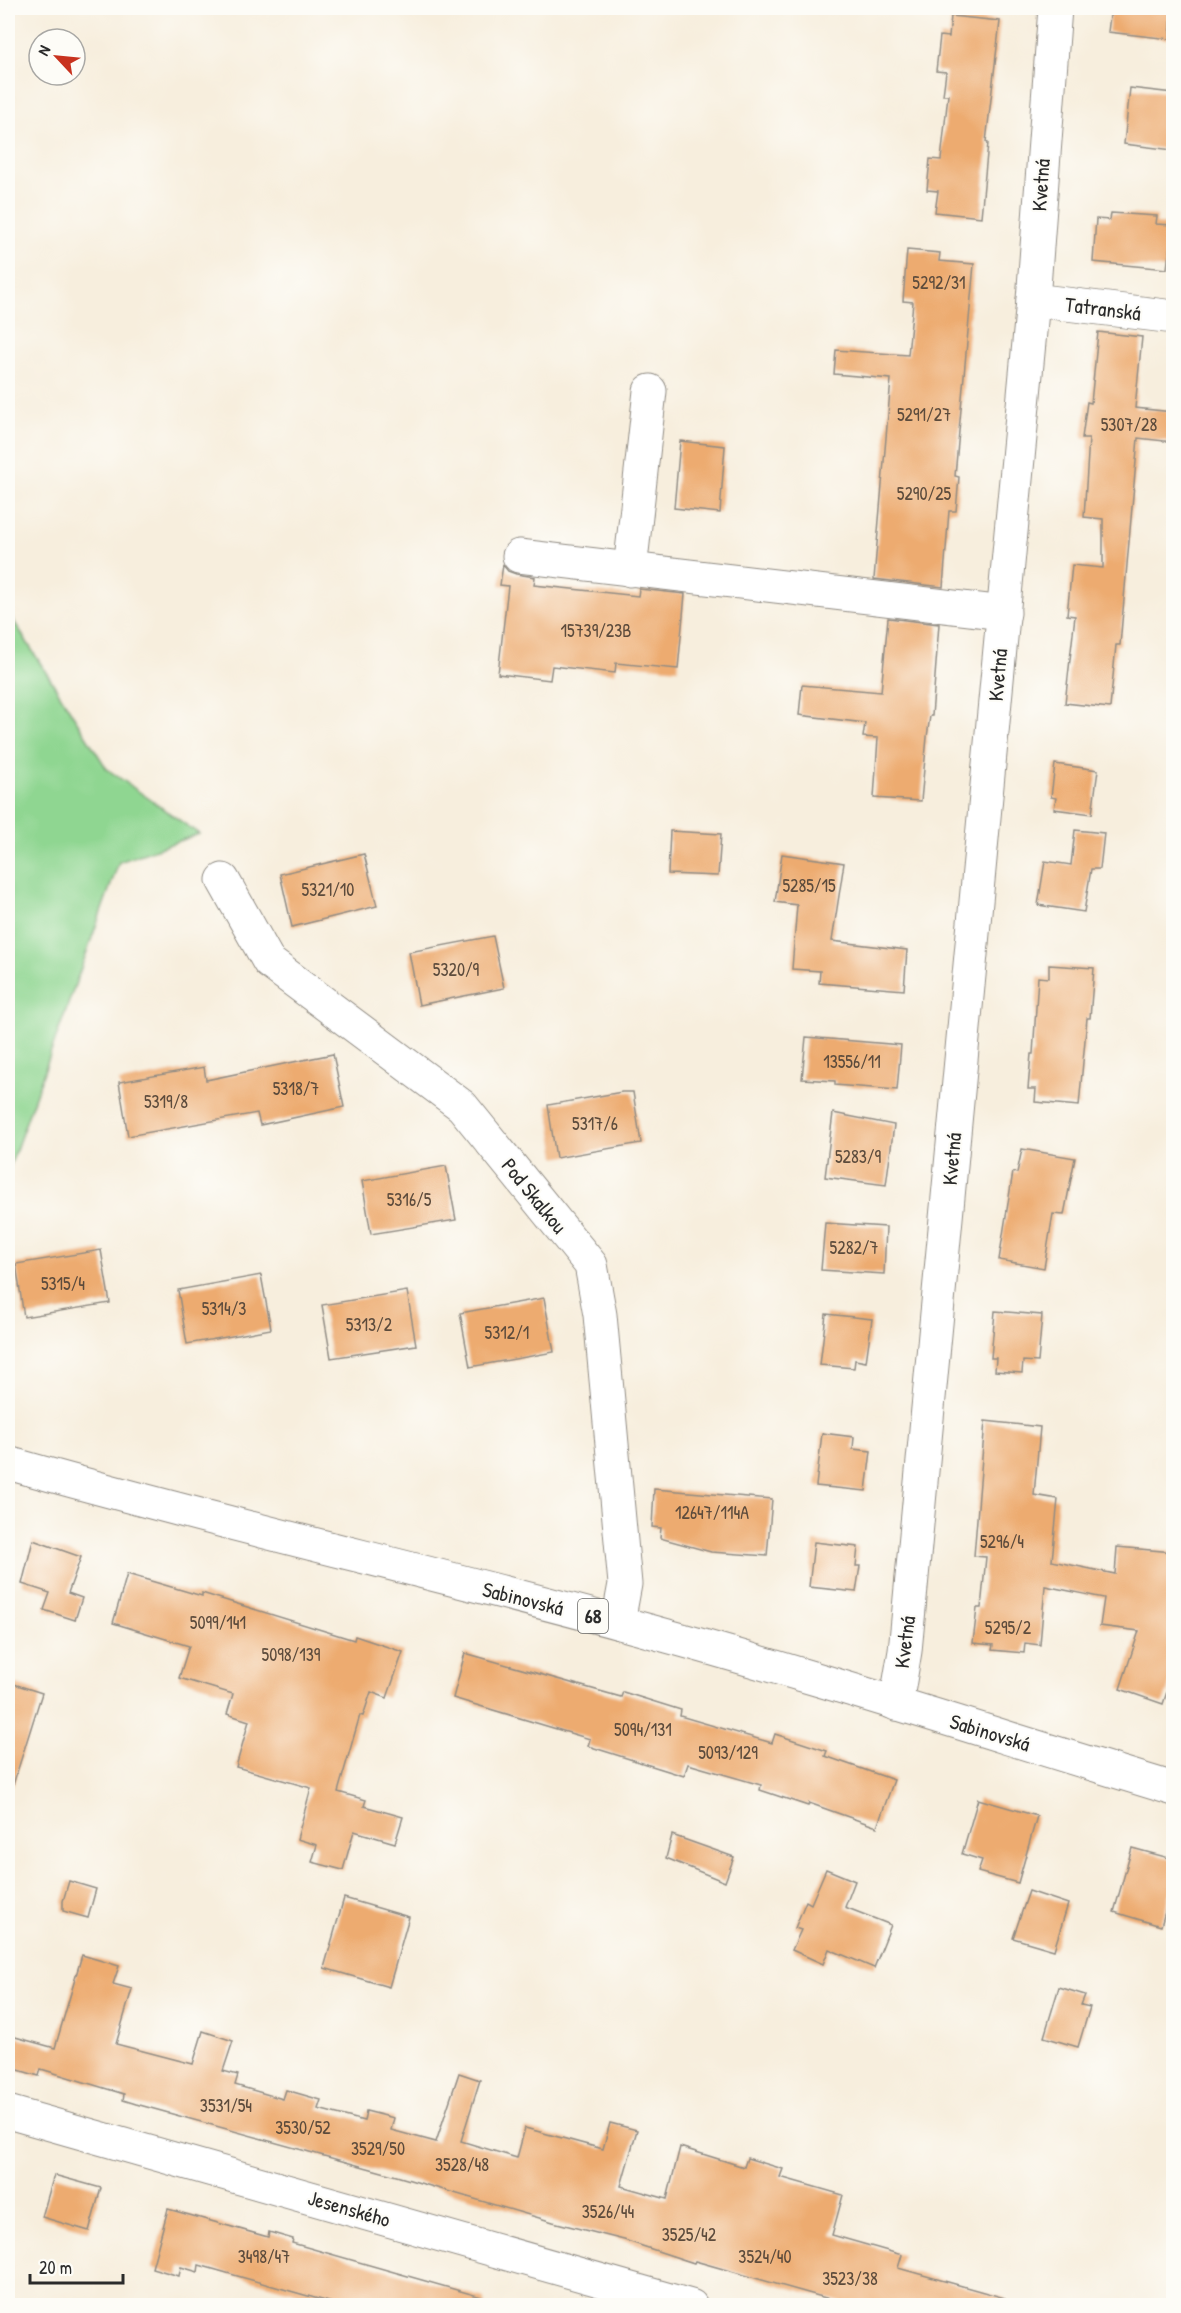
<svg xmlns="http://www.w3.org/2000/svg" width="1181" height="2313" font-family="'Patrick Hand',sans-serif">
<style>
.green{fill:#8fd691;stroke:#5d805e;stroke-width:1.5}
.building{fill:#edab6f}
.lines{fill:none;stroke-linecap:round;stroke-linejoin:round}
.minor-casing{stroke:#918c84;stroke-width:35}
.major-casing{stroke:#918c84;stroke-width:35}
.minor{stroke:#fff;stroke-width:33}
.major{stroke:#fff;stroke-width:33}
.labels{text-anchor:middle;stroke-width:4.5;stroke-linejoin:round;paint-order:stroke}
.number-label{font-size:18px;fill:#5c4b3c}
.shield{fill:#fdfcf7;stroke:#6a6a68;stroke-width:1.5}
.shield-label{font-size:20px;font-weight:bold;fill:#2b2b2b}
.street-label{font-size:21px;fill:#2b2b2b;stroke:#fdfcf7}
</style>
<rect width="100%" height="100%" fill="#fdfcf7"/>
<filter id="ink" filterUnits="userSpaceOnUse"><feTurbulence type="fractalNoise" baseFrequency=".0167" numOctaves="2"/><feDisplacementMap in="SourceGraphic" scale="12" xChannelSelector="R" yChannelSelector="G"/><feConvolveMatrix kernelMatrix="1 2 1 2 8 2 1 2 1" color-interpolation-filters="sRGB"/></filter>
<filter id="wash" filterUnits="userSpaceOnUse"><feTurbulence type="fractalNoise" baseFrequency=".008" numOctaves="4" result="noise"/><feDisplacementMap in="SourceGraphic" scale="24" xChannelSelector="R" yChannelSelector="G"/><feGaussianBlur stdDeviation="1.35" result="paint"/><feColorMatrix in="noise" values="0 0 0 0 0 0 0 0 0 0 0 0 0 0 0 0 0 1.4 0 .05"/><feComposite in="paint" operator="in"/></filter>
<g filter="url(#wash)">
<rect width="100%" height="100%" fill="#f7eedd"/>
<!-- green -->
<path class="green" d="M 8,612 L 107,769 L 199,834 L 119,862 L 8,1172 Z"/>
<g id="blocks">
<!-- building -->
<g class="building">
<path d="M 1111,8 L 1172,8 L 1170,39 L 1108,32 Z"/>
<path d="M 951,16 L 1000,21 L 986,142 L 988,143 L 981,217 L 935,212 L 938,191 L 927,190 L 930,159 L 941,160 L 948,95 L 943,95 L 946,72 L 936,71 L 940,36 L 949,37 Z"/>
<path d="M 1130,88 L 1173,93 L 1173,150 L 1124,144 Z"/>
<path d="M 1111,213 L 1157,216 L 1156,224 L 1172,225 L 1167,269 L 1093,262 L 1096,219 L 1110,220 Z"/>
<path d="M 907,250 L 940,253 L 939,261 L 974,264 L 955,476 L 959,477 L 956,511 L 949,511 L 943,587 L 874,579 L 891,379 L 834,374 L 836,350 L 908,355 L 913,302 L 903,301 Z"/>
<path d="M 1098,332 L 1142,337 L 1135,408 L 1173,412 L 1173,442 L 1138,438 L 1120,645 L 1116,645 L 1110,708 L 1065,703 L 1075,616 L 1067,615 L 1072,565 L 1103,568 L 1103,519 L 1084,517 L 1089,438 L 1082,438 L 1087,402 L 1091,403 Z"/>
<path d="M 680,441 L 725,446 L 720,513 L 674,508 Z"/>
<path d="M 503,565 L 508,571 L 516,574 L 535,577 L 534,585 L 638,596 L 639,589 L 685,594 L 678,669 L 616,663 L 615,673 L 552,666 L 550,680 L 498,674 L 508,586 L 500,585 Z"/>
<path d="M 888,618 L 939,624 L 932,716 L 930,716 L 927,737 L 921,801 L 874,798 L 878,738 L 863,737 L 865,723 L 799,715 L 802,685 L 881,692 Z"/>
<path d="M 1055,764 L 1098,770 L 1092,814 L 1054,809 L 1056,798 L 1051,797 Z"/>
<path d="M 1075,830 L 1104,833 L 1100,869 L 1091,869 L 1084,912 L 1038,905 L 1045,861 L 1071,865 Z"/>
<path d="M 670,831 L 721,834 L 718,876 L 668,874 Z"/>
<path d="M 364,854 L 377,906 L 292,927 L 280,874 Z"/>
<path d="M 782,854 L 844,863 L 832,941 L 907,950 L 904,990 L 819,983 L 820,971 L 792,969 L 797,905 L 775,902 Z"/>
<path d="M 493,936 L 504,988 L 419,1005 L 409,952 Z"/>
<path d="M 1049,965 L 1094,968 L 1090,1018 L 1087,1018 L 1079,1106 L 1035,1102 L 1036,1089 L 1028,1089 L 1031,1054 L 1033,1054 L 1038,977 L 1049,978 Z"/>
<path d="M 806,1037 L 901,1045 L 897,1090 L 835,1085 L 835,1081 L 802,1079 Z"/>
<path d="M 333,1054 L 344,1107 L 260,1125 L 257,1113 L 128,1136 L 119,1082 L 204,1067 L 206,1080 Z"/>
<path d="M 622,1092 L 633,1092 L 641,1143 L 556,1158 L 548,1105 Z"/>
<path d="M 833,1113 L 894,1125 L 886,1185 L 825,1177 Z"/>
<path d="M 1022,1149 L 1075,1158 L 1064,1215 L 1053,1214 L 1044,1268 L 999,1260 L 1013,1172 L 1017,1173 Z"/>
<path d="M 446,1166 L 456,1220 L 371,1234 L 362,1181 Z"/>
<path d="M 825,1223 L 886,1227 L 884,1274 L 821,1270 Z"/>
<path d="M 101,1250 L 110,1303 L 24,1317 L 16,1264 Z"/>
<path d="M 261,1275 L 271,1329 L 187,1344 L 178,1290 Z"/>
<path d="M 407,1291 L 416,1345 L 331,1358 L 322,1305 Z"/>
<path d="M 544,1298 L 554,1352 L 470,1367 L 460,1313 Z"/>
<path d="M 995,1311 L 1042,1315 L 1038,1362 L 1023,1361 L 1022,1373 L 995,1371 L 996,1358 L 991,1358 Z"/>
<path d="M 826,1314 L 872,1319 L 866,1362 L 855,1360 L 854,1368 L 820,1365 Z"/>
<path d="M 985,1421 L 1040,1427 L 1034,1495 L 1058,1499 L 1052,1561 L 1115,1574 L 1117,1547 L 1173,1552 L 1173,1674 L 1163,1704 L 1120,1689 L 1139,1631 L 1100,1626 L 1104,1598 L 1045,1586 L 1040,1645 L 1025,1643 L 1024,1653 L 992,1650 L 993,1645 L 973,1643 L 977,1608 L 981,1608 L 986,1557 L 974,1556 Z"/>
<path d="M 822,1433 L 854,1437 L 853,1449 L 871,1451 L 866,1491 L 816,1486 Z"/>
<path d="M 654,1489 L 772,1499 L 767,1556 L 711,1552 L 660,1538 L 661,1528 L 652,1527 Z"/>
<path d="M 33,1540 L 81,1557 L 68,1593 L 82,1598 L 75,1620 L 44,1610 L 50,1593 L 22,1584 Z"/>
<path d="M 814,1542 L 858,1547 L 856,1566 L 860,1566 L 856,1592 L 809,1587 Z"/>
<path d="M 127,1574 L 202,1596 L 202,1593 L 354,1640 L 355,1636 L 403,1652 L 387,1698 L 371,1692 L 363,1716 L 360,1715 L 338,1792 L 366,1800 L 364,1806 L 403,1817 L 395,1843 L 354,1831 L 343,1870 L 312,1862 L 317,1845 L 297,1839 L 311,1788 L 236,1767 L 249,1721 L 227,1714 L 233,1694 L 179,1678 L 189,1646 L 113,1623 Z"/>
<path d="M 465,1653 L 621,1697 L 623,1692 L 681,1710 L 680,1716 L 772,1743 L 775,1734 L 827,1751 L 825,1756 L 894,1780 L 877,1827 L 809,1803 L 808,1806 L 760,1790 L 761,1785 L 688,1764 L 684,1776 L 588,1746 L 590,1739 L 453,1698 Z"/>
<path d="M 14,1684 L 42,1693 L 13,1785 L 8,1784 L 8,1703 Z"/>
<path d="M 978,1799 L 1037,1816 L 1018,1883 L 978,1872 L 982,1860 L 962,1854 Z"/>
<path d="M 672,1835 L 734,1857 L 725,1882 L 666,1858 Z"/>
<path d="M 1132,1848 L 1173,1859 L 1173,1884 L 1161,1926 L 1114,1912 Z"/>
<path d="M 826,1869 L 855,1881 L 845,1907 L 891,1925 L 874,1968 L 829,1949 L 823,1964 L 792,1950 L 801,1930 L 795,1928 L 806,1901 L 811,1904 Z"/>
<path d="M 69,1881 L 96,1889 L 88,1918 L 63,1911 L 63,1901 Z"/>
<path d="M 1029,1891 L 1068,1904 L 1054,1950 L 1013,1938 Z"/>
<path d="M 344,1898 L 409,1917 L 389,1987 L 324,1968 Z"/>
<path d="M 82,1955 L 119,1966 L 113,1984 L 132,1989 L 116,2044 L 193,2064 L 203,2031 L 233,2041 L 223,2071 L 238,2075 L 235,2085 L 283,2099 L 286,2090 L 321,2100 L 318,2109 L 364,2121 L 366,2111 L 394,2118 L 391,2130 L 436,2142 L 459,2073 L 480,2080 L 461,2141 L 517,2158 L 525,2128 L 603,2149 L 610,2123 L 637,2130 L 621,2186 L 667,2199 L 680,2147 L 744,2167 L 747,2158 L 783,2169 L 780,2177 L 843,2195 L 832,2235 L 902,2255 L 898,2268 L 1005,2298 L 1004,2306 L 854,2306 L 695,2261 L 694,2263 L 624,2240 L 553,2222 L 393,2175 L 136,2104 L 123,2100 L 124,2094 L 41,2069 L 39,2076 L 8,2067 L 8,2035 L 55,2048 Z"/>
<path d="M 1059,1987 L 1085,1995 L 1081,2005 L 1090,2007 L 1078,2047 L 1044,2037 Z"/>
<path d="M 54,2175 L 101,2188 L 89,2231 L 42,2217 Z"/>
<path d="M 168,2209 L 268,2237 L 269,2232 L 293,2239 L 292,2243 L 485,2298 L 484,2306 L 343,2306 L 199,2265 L 198,2272 L 181,2267 L 179,2276 L 152,2268 Z"/>
</g>
</g>
</g>
<g filter="url(#ink)">
<use href="#blocks" fill-opacity="0" stroke="#918c84" stroke-width="1.5"/>
<g class="lines">
<defs>
<g id="minor">
<path d="M 1033,300 L 1174,317"/>
<path d="M 519,556 L 1004,613"/>
<path d="M 630,570 L 650,391"/>
<path d="M 223,880 L 269,962 L 462,1106 L 591,1265 L 600,1315 L 625,1584 L 618,1622"/>
<path d="M 896,1704 L 905,1651 L 1033,300 L 1055,8"/>
<path d="M 8,2112 L 691,2306"/>
</g>
<path id="major" d="M 8,1463 C 210,1521 416,1568 620,1623 C 806,1673 989,1733 1174,1789"/>
</defs>
<!-- minor casing -->
<use href="#minor" class="minor-casing"/>
<!-- major casing -->
<use href="#major" class="major-casing"/>
<!-- minor -->
<use href="#minor" class="minor"/>
<!-- major -->
<use href="#major" class="major"/>
</g>
</g>
<g class="labels">
<!-- number labels -->
<g class="number-label">
<text x="939" y="289">5292/31</text>
<text x="924" y="421">5291/27</text>
<text x="1129" y="431">5307/28</text>
<text x="924" y="500">5290/25</text>
<text x="596" y="637">15739/23B</text>
<text x="809" y="892">5285/15</text>
<text x="328" y="896">5321/10</text>
<text x="456" y="976">5320/9</text>
<text x="852" y="1068">13556/11</text>
<text x="296" y="1095">5318/7</text>
<text x="166" y="1108">5319/8</text>
<text x="595" y="1130">5317/6</text>
<text x="858" y="1163">5283/9</text>
<text x="409" y="1206">5316/5</text>
<text x="854" y="1254">5282/7</text>
<text x="63" y="1290">5315/4</text>
<text x="224" y="1315">5314/3</text>
<text x="369" y="1331">5313/2</text>
<text x="507" y="1339">5312/1</text>
<text x="712" y="1519">12647/114A</text>
<text x="1002" y="1548">5296/4</text>
<text x="218" y="1629">5099/141</text>
<text x="1008" y="1634">5295/2</text>
<text x="291" y="1661">5098/139</text>
<text x="643" y="1736">5094/131</text>
<text x="728" y="1759">5093/129</text>
<text x="226" y="2112">3531/54</text>
<text x="303" y="2134">3530/52</text>
<text x="378" y="2155">3529/50</text>
<text x="462" y="2171">3528/48</text>
<text x="608" y="2218">3526/44</text>
<text x="689" y="2241">3525/42</text>
<text x="264" y="2263">3498/47</text>
<text x="765" y="2263">3524/40</text>
<text x="850" y="2285">3523/38</text>
</g>
<!-- shield labels -->
<rect class="shield" x="578" y="1599" width="30" height="34" rx="4.5"/>
<g class="shield-label">
<text x="593" y="1623">68</text>
</g>
<!-- street labels -->
<g class="street-label">
<text transform="translate(1041 185) rotate(-86)" y="7">Kvetná</text>
<text transform="translate(1103 309) rotate(7)" y="7">Tatranská</text>
<text transform="translate(998 675) rotate(-85)" y="7">Kvetná</text>
<text transform="translate(952 1159) rotate(-85)" y="7">Kvetná</text>
<text transform="translate(534 1196) rotate(51)" y="7">Pod Skalkou</text>
<text transform="translate(523 1599) rotate(14)" y="7">Sabinovská</text>
<text transform="translate(905 1642) rotate(-83)" y="7">Kvetná</text>
<text transform="translate(990 1733) rotate(17)" y="7">Sabinovská</text>
<text transform="translate(349 2209) rotate(16)" y="7">Jesenského</text>
</g>
</g>
<!-- margin -->
<rect width="1181" height="2313" fill="none" stroke="#fdfcf7" stroke-width="30"/>
<!-- north arrow -->
<g transform="translate(57 57) rotate(296)"><circle r="28" fill="#fdfcf7" stroke="#a9a8a5" stroke-width="1.5"/>
<path d="M0-4.5L10 22L0 15L-10 22Z" fill="#c8321e"/>
<text y="-9" font-size="16" font-weight="bold" text-anchor="middle" fill="#2b2b2b">N</text>
</g>
<!-- scale -->
<path d="M30 2274v9h93v-9" fill="none" stroke="#2b2b2b" stroke-width="3"/>
<text x="39" y="2274" font-size="18" fill="#2b2b2b" stroke="#fdfcf7" stroke-width="4.5" paint-order="stroke">20 m</text>
</svg>
